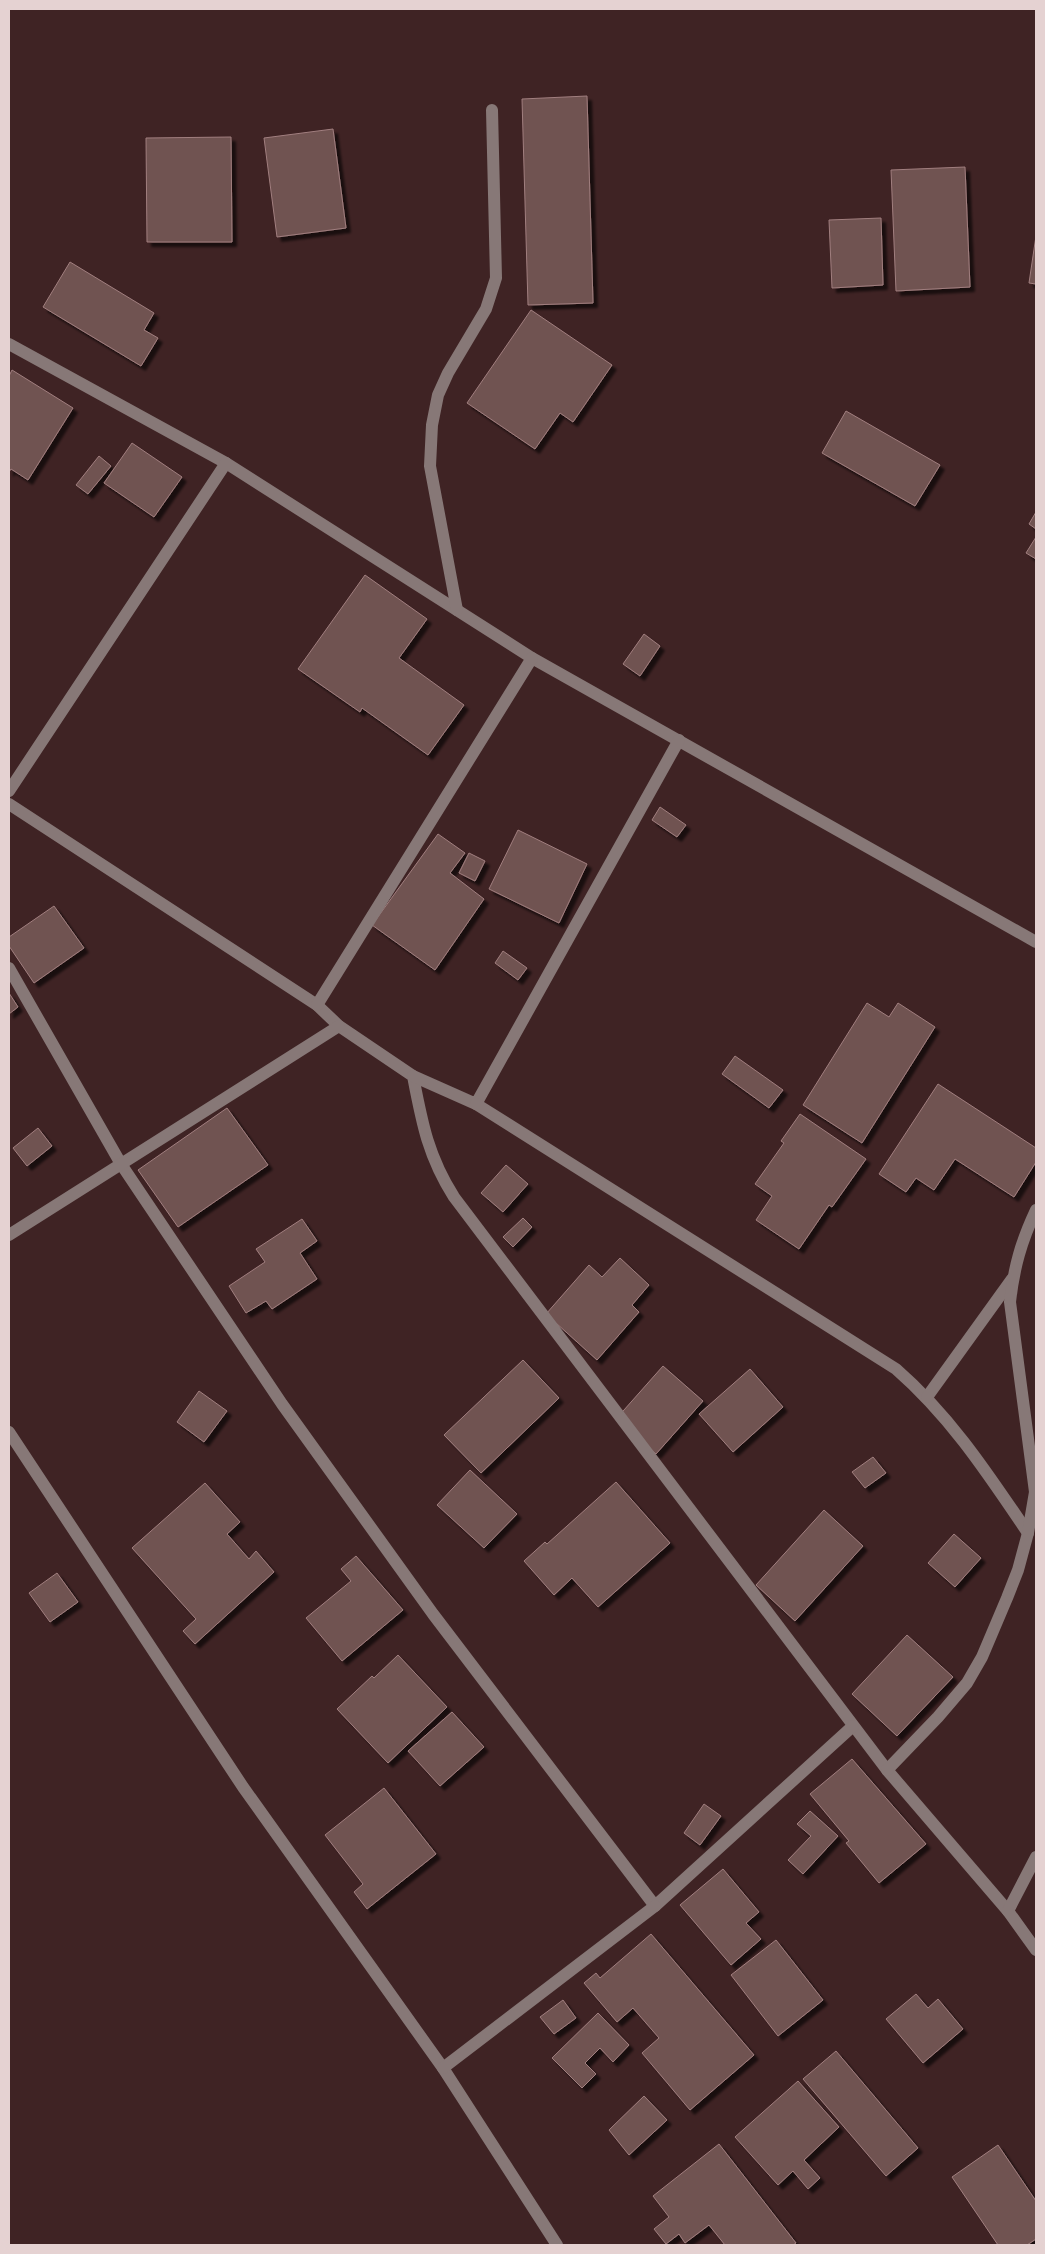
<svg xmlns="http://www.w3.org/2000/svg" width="1045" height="2254" font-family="Jost,sans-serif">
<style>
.building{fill:#705251;stroke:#a17f7f;filter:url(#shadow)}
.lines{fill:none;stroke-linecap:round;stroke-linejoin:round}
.minor{stroke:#877877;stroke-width:12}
</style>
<defs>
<filter id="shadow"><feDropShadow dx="4.5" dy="4.5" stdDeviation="1" flood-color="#0009"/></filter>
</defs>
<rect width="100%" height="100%" fill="#3f2324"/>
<!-- building -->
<g class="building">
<path d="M 587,96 L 593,303 L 528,305 L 522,99 Z"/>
<path d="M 333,129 L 346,228 L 277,237 L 264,138 Z"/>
<path d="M 231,137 L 232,242 L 147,242 L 146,138 Z"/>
<path d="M 965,167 L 970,287 L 896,291 L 891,170 Z"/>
<path d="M 881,218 L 883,285 L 832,288 L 829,220 Z"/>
<path d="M 1036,236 L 1036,284 L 1029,283 Z"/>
<path d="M 70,262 L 154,313 L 144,330 L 158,338 L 141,366 L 43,307 Z"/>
<path d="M 531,310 L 612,365 L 573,422 L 560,413 L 535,449 L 467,403 Z"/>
<path d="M 12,370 L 73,408 L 28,480 L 11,469 L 9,472 L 9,376 Z"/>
<path d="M 846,411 L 940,465 L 915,506 L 822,453 Z"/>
<path d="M 132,443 L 182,477 L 154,517 L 104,483 Z"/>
<path d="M 99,456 L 111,466 L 88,494 L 76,485 Z"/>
<path d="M 1036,512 L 1036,529 L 1029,524 Z"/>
<path d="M 1036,537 L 1036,559 L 1026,553 Z"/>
<path d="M 365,575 L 427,619 L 399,658 L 464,705 L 428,755 L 362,708 L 360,712 L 298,669 Z"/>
<path d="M 644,634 L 660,646 L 640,676 L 623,664 Z"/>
<path d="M 660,807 L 686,825 L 677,837 L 652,820 Z"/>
<path d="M 518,830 L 587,864 L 559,923 L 489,889 Z"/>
<path d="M 438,834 L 465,853 L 450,873 L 484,899 L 435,970 L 372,925 Z"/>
<path d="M 469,853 L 485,861 L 475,881 L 459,873 Z"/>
<path d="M 54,906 L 84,948 L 34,983 L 9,946 L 9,937 Z"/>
<path d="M 503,951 L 527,968 L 518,980 L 495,963 Z"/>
<path d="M 9,993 L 18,1007 L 9,1014 Z"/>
<path d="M 867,1003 L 889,1017 L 898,1003 L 935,1027 L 862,1143 L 803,1105 Z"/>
<path d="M 735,1056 L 783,1090 L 769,1108 L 722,1074 Z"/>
<path d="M 938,1084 L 1036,1148 L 1036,1162 L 1014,1197 L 955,1159 L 934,1190 L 916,1178 L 906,1192 L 879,1174 Z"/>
<path d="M 227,1108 L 268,1165 L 178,1227 L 138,1170 Z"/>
<path d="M 800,1114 L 866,1159 L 832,1207 L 829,1205 L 799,1249 L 756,1220 L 772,1196 L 755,1184 L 784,1143 L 781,1141 Z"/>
<path d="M 38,1128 L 52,1146 L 27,1166 L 13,1148 Z"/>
<path d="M 506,1165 L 528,1184 L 503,1212 L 481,1193 Z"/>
<path d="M 523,1218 L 532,1227 L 513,1247 L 503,1237 Z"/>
<path d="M 302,1219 L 317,1241 L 300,1253 L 317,1279 L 272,1309 L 266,1301 L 246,1313 L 229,1286 L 265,1262 L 256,1249 Z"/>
<path d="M 620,1258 L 649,1285 L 632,1305 L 639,1312 L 597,1360 L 546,1314 L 589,1265 L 602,1277 Z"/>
<path d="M 523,1360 L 559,1398 L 481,1473 L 444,1435 Z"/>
<path d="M 663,1366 L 703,1401 L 656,1454 L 616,1419 Z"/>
<path d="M 750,1369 L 783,1407 L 733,1452 L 699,1414 Z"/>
<path d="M 199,1391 L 227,1411 L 204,1442 L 177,1422 Z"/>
<path d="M 873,1457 L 886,1473 L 865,1488 L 852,1472 Z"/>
<path d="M 470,1470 L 517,1514 L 484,1548 L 437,1505 Z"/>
<path d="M 616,1482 L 670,1543 L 598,1607 L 572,1578 L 554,1595 L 524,1561 L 545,1542 L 547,1544 Z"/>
<path d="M 205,1483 L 240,1522 L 227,1534 L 249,1559 L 256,1551 L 274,1572 L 195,1644 L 183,1631 L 196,1619 L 132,1548 Z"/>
<path d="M 824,1510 L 863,1546 L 795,1621 L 756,1585 Z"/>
<path d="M 954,1534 L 981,1558 L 955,1587 L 928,1563 Z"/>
<path d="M 356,1556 L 403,1610 L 342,1661 L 306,1618 L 351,1581 L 341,1569 Z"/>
<path d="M 57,1573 L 78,1602 L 50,1622 L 29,1593 Z"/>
<path d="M 907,1635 L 953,1677 L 897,1736 L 852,1694 Z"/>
<path d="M 398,1655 L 447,1707 L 388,1763 L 337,1709 L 372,1676 L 374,1678 Z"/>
<path d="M 452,1712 L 484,1747 L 440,1786 L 408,1751 Z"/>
<path d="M 852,1759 L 926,1844 L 879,1883 L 846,1843 L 849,1841 L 810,1794 Z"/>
<path d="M 384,1788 L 436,1854 L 367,1909 L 354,1892 L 363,1884 L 325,1835 Z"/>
<path d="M 704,1804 L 721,1816 L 700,1845 L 684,1833 Z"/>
<path d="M 810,1811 L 838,1836 L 803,1874 L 788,1860 L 811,1836 L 797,1824 Z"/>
<path d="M 723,1869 L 759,1912 L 746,1923 L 761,1939 L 731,1965 L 680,1905 Z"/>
<path d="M 651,1934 L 754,2055 L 690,2110 L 642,2053 L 659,2038 L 633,2008 L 617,2022 L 584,1983 L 596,1973 L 600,1978 Z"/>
<path d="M 776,1940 L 823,2000 L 778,2036 L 731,1975 Z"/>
<path d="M 916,1994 L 928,2008 L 938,1999 L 963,2029 L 923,2063 L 886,2019 Z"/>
<path d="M 563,2000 L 576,2018 L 554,2034 L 540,2017 Z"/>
<path d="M 598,2013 L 629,2045 L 613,2062 L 600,2048 L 585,2063 L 596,2074 L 582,2088 L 552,2058 Z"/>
<path d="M 836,2051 L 918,2148 L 886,2176 L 803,2079 Z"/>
<path d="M 798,2081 L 839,2127 L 804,2160 L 820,2178 L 808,2189 L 793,2171 L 778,2185 L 735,2137 Z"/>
<path d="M 644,2096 L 667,2120 L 629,2155 L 609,2130 Z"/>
<path d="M 719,2144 L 796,2243 L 793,2245 L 725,2245 L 709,2225 L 685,2243 L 679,2234 L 666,2244 L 654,2229 L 669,2217 L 653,2196 Z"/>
<path d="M 998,2145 L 1036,2201 L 1036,2239 L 1027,2245 L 998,2245 L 952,2177 Z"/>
</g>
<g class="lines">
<!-- minor -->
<g class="minor">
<path d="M 9,344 L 226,463 L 532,658 L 1036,942"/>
<path d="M 457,610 L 430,466 L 432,425 L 438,395 L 448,373 L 486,309 L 496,278 L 492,110"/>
<path d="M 9,791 L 226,463"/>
<path d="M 9,804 L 317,1005 L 339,1026 L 413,1076 C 422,1123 428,1156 454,1197 L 887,1770 L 1008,1911"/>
<path d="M 9,968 L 121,1164 L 282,1404 L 433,1614 L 655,1906 L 853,1726"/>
<path d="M 317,1005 L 532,658"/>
<path d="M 413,1076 L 476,1104 L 679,740"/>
<path d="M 476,1104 L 896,1369 C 951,1417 988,1474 1028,1533"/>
<path d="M 9,1235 L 339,1026"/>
<path d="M 927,1397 L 1012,1279"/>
<path d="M 9,1432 L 243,1787 L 443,2068 L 557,2245"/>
<path d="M 887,1770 L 938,1717 L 967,1683 L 982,1657 L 1007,1598 L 1018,1570 L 1028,1533 L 1035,1492 L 1010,1302 C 1014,1267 1021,1242 1036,1210"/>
<path d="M 1036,1857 L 1008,1911 L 1036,1950"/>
<path d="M 443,2068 L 655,1906"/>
</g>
</g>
<!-- border -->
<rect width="1045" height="2254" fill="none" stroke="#e5d2d2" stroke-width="20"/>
</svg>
